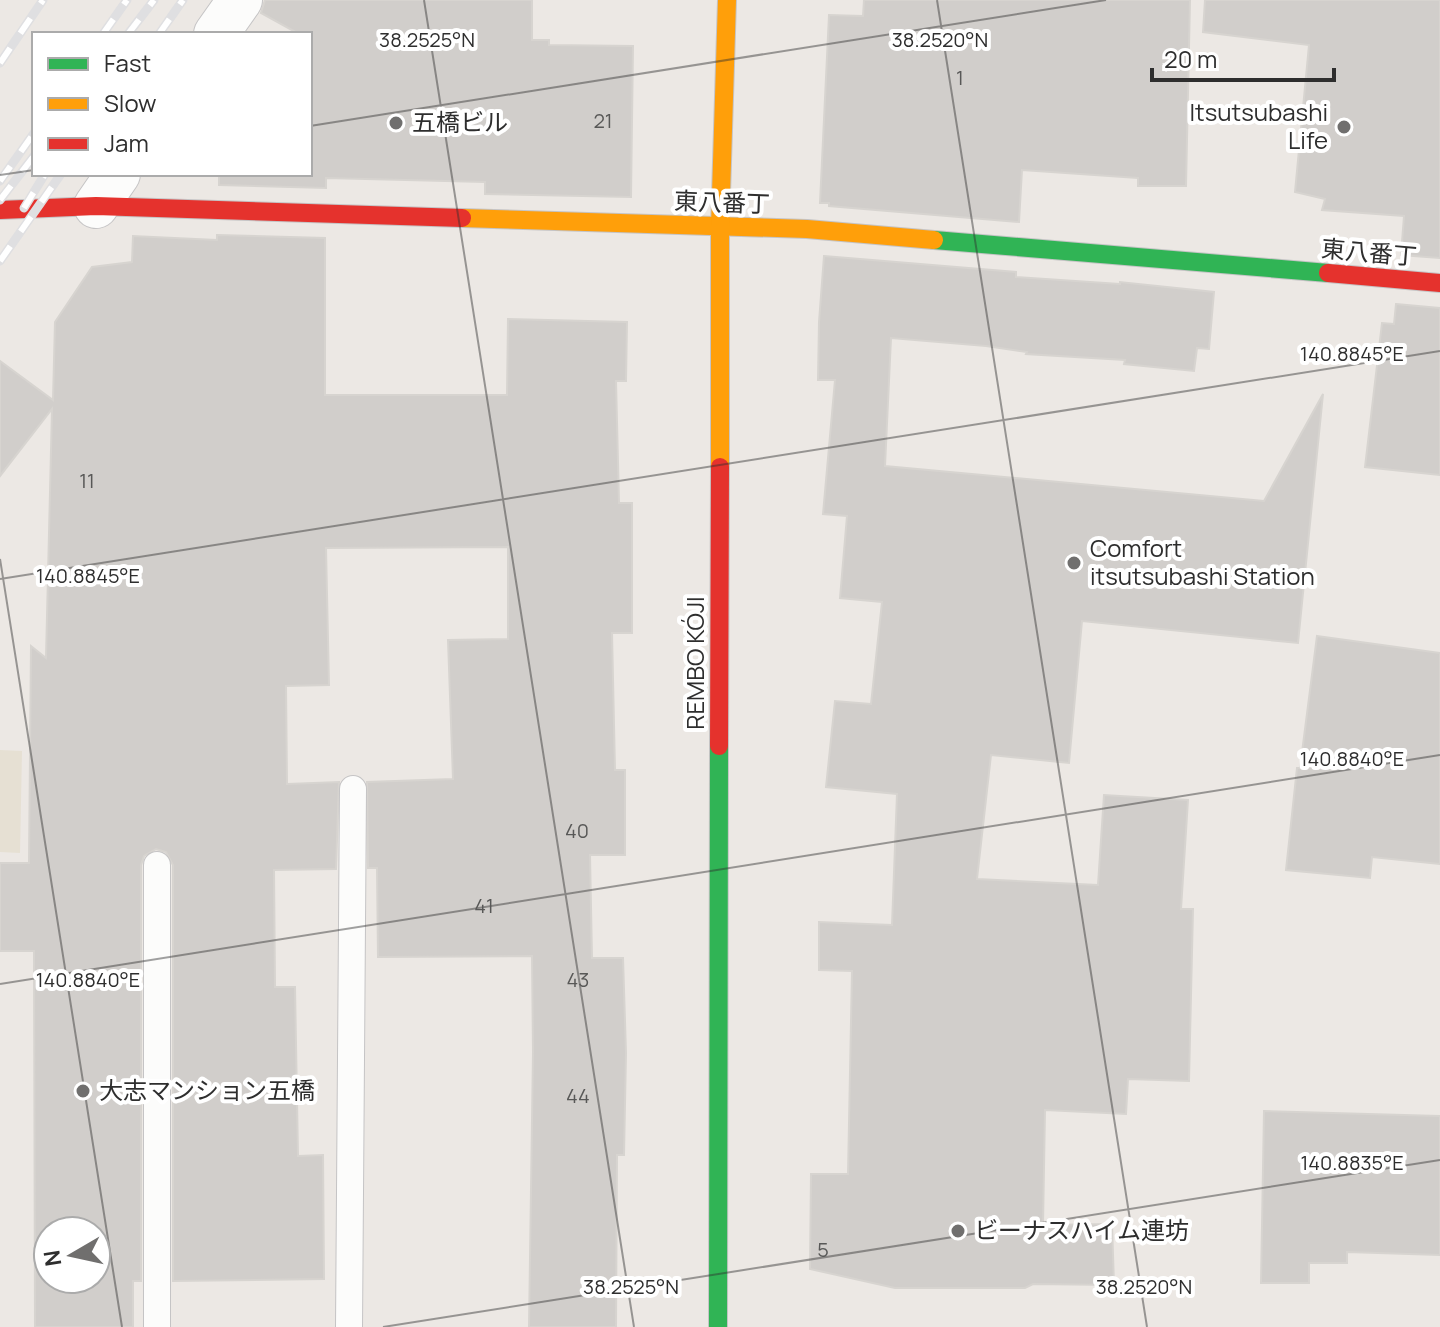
<svg xmlns="http://www.w3.org/2000/svg" width="1440" height="1327" font-family="Manrope,'Noto Sans JP',sans-serif">
<style>
.education{fill:#e6e0d3}
.building{fill:#d1cecb;stroke:#d7d4d0;stroke-width:2;fill-rule:evenodd}
.lines{fill:none;stroke-linecap:round;stroke-linejoin:round}
.lane-casing{stroke:#c5c4c5;stroke-width:28}
.street-casing{stroke:#c5c4c5;stroke-width:46}
.fast-casing{stroke:#c5c4c5;stroke-width:20}
.slow-casing{stroke:#c5c4c5;stroke-width:20}
.jam-casing{stroke:#c5c4c5;stroke-width:20}
.lane{stroke:#fcfcfb;stroke-width:26}
.street{stroke:#fcfcfb;stroke-width:44}
.fast{stroke:#30b455;stroke-width:18}
.slow{stroke:#ff9f0a;stroke-width:18}
.jam{stroke:#e5322d;stroke-width:18}
.rail-casing{stroke:#dfdfe1;stroke-width:9}
.rail{stroke:#fff;stroke-width:6;stroke-dasharray:18;stroke-linecap:butt}
.ticks{fill:none;stroke:#2e2e2e;stroke-width:2;stroke-opacity:0.45}
.poi-dot{fill:#706f6e;stroke:#fff;stroke-width:3}
.labels{text-anchor:middle;stroke-width:8;stroke-linejoin:round;paint-order:stroke}
.number-label{font-size:20px;fill:#585857}
.poi-label{font-size:24px;fill:#2e2e2e;stroke:#fff;text-anchor:start}
.street-label{font-size:24px;fill:#2e2e2e;stroke:#fff}
.ticks-label{font-size:20px;text-anchor:middle;fill:#2e2e2e;stroke:#fff;stroke-width:8;stroke-linejoin:round;paint-order:stroke}
</style>
<rect width="100%" height="100%" fill="#ece8e4"/>
<!-- education -->
<path class="education" d="M 0,750 L 22,751 L 20,853 L 0,852 Z"/>
<!-- building -->
<g class="building">
<path d="M 265,0 L 532,0 L 532,40 L 549,40 L 549,45 L 633,46 L 631,197 L 485,194 L 485,182 L 326,178 L 326,188 L 219,185 L 219,174 L 310,174 L 310,34 L 299,34 L 261,13 Z"/>
<path d="M 864,0 L 1190,0 L 1186,186 L 1138,186 L 1138,178 L 1022,170 L 1019,222 L 829,206 L 829,203 L 820,203 L 829,15 L 863,16 Z"/>
<path d="M 1205,0 L 1440,0 L 1440,258 L 1401,255 L 1404,216 L 1322,210 L 1325,199 L 1295,192 L 1309,45 L 1203,32 Z"/>
<path d="M 217,235 L 325,238 L 325,395 L 507,395 L 508,319 L 627,322 L 626,381 L 616,381 L 619,503 L 632,503 L 632,633 L 612,633 L 615,770 L 625,770 L 625,855 L 590,855 L 592,958 L 623,958 L 626,1053 L 624,1155 L 617,1155 L 616,1327 L 529,1327 L 533,1052 L 532,956 L 378,957 L 377,868 L 368,868 L 367,782 L 453,779 L 448,640 L 508,639 L 508,547 L 326,548 L 329,685 L 286,686 L 287,784 L 339,782 L 336,869 L 274,870 L 275,987 L 295,987 L 298,1156 L 323,1155 L 324,1279 L 173,1281 L 173,865 L 166,852 L 156,849 L 144,856 L 141,865 L 141,1281 L 133,1281 L 133,1327 L 35,1327 L 34,951 L 0,951 L 0,863 L 29,863 L 31,646 L 46,658 L 52,409 L 0,476 L 0,361 L 53,400 L 55,322 L 92,267 L 132,262 L 133,236 L 217,240 ZM 48,1231 L 96,1231 L 96,1279 L 48,1279 Z"/>
<path d="M 824,256 L 1016,272 L 1016,277 L 1120,284 L 1120,282 L 1214,292 L 1209,349 L 1197,348 L 1194,371 L 1124,364 L 1125,360 L 1026,354 L 1027,352 L 986,346 L 891,338 L 885,466 L 1264,501 L 1323,394 L 1298,643 L 1082,621 L 1069,763 L 991,755 L 977,879 L 1098,885 L 1104,795 L 1188,800 L 1181,909 L 1193,909 L 1189,1081 L 1128,1079 L 1126,1114 L 1045,1110 L 1043,1225 L 1112,1224 L 1114,1285 L 1033,1284 L 1025,1288 L 895,1288 L 810,1269 L 811,1174 L 848,1174 L 852,971 L 819,970 L 819,922 L 892,925 L 897,794 L 826,787 L 835,701 L 871,704 L 882,602 L 840,598 L 847,516 L 823,514 L 835,380 L 818,380 L 819,322 Z"/>
<path d="M 1396,304 L 1440,308 L 1440,475 L 1365,467 L 1382,323 L 1394,324 Z"/>
<path d="M 1317,636 L 1440,653 L 1440,864 L 1372,857 L 1370,878 L 1286,870 L 1297,768 L 1300,768 Z"/>
<path d="M 1264,1111 L 1440,1116 L 1440,1255 L 1347,1252 L 1347,1263 L 1309,1263 L 1309,1283 L 1261,1283 Z"/>
</g>
<g class="lines">
<defs>
<g id="lane">
<path d="M 157,865 L 157,1327"/>
<path d="M 349,1327 L 353,789"/>
</g>
<g id="street">
<path d="M 216,34 L 240,0"/>
<path d="M 96,206 L 118,174"/>
</g>
<g id="fast">
<path d="M 934,240 L 1328,273"/>
<path d="M 718,1327 L 719,746"/>
</g>
<g id="slow">
<path d="M 462,218 L 807,229 L 934,240"/>
<path d="M 720,467 L 720,227 L 727,0"/>
</g>
<g id="jam">
<path d="M 0,210 L 96,206 L 462,218"/>
<path d="M 1328,273 L 1440,283"/>
<path d="M 719,746 L 720,467"/>
</g>
</defs>
<!-- lane casing -->
<use href="#lane" class="lane-casing"/>
<!-- street casing -->
<use href="#street" class="street-casing"/>
<!-- fast casing -->
<use href="#fast" class="fast-casing"/>
<!-- slow casing -->
<use href="#slow" class="slow-casing"/>
<!-- jam casing -->
<use href="#jam" class="jam-casing"/>
<!-- lane -->
<use href="#lane" class="lane"/>
<!-- street -->
<use href="#street" class="street"/>
<!-- fast -->
<use href="#fast" class="fast"/>
<!-- slow -->
<use href="#slow" class="slow"/>
<!-- jam -->
<use href="#jam" class="jam"/>
<defs>
<g id="rail">
<path d="M 103,34 L 127,0"/>
<path d="M 128,34 L 154,0"/>
<path d="M 159,34 L 183,0"/>
<path d="M 0,63 L 43,0"/>
<path d="M 0,181 L 34,133"/>
<path d="M 0,200 L 34,156"/>
<path d="M 24,208 L 45,174"/>
<path d="M 0,261 L 61,174"/>
</g>
</defs>
<!-- rail casing -->
<use href="#rail" class="rail-casing"/>
<!-- rail -->
<use href="#rail" class="rail"/>
</g>
<!-- ticks -->
<path class="ticks" d="M 424,0 L 634,1327M 937,0 L 1147,1327M 310,126 L 1106,0M 0,175 L 34,170M 0,559 L 122,1327M 0,579 L 1440,351M 0,984 L 1440,755M 383,1327 L 1440,1160"/>
<!-- markers -->
<g class="poi-dot">
<circle cx="396" cy="123" r="8"/>
<circle cx="1344" cy="127" r="8"/>
<circle cx="1074" cy="563" r="8"/>
<circle cx="83" cy="1091" r="8"/>
<circle cx="958" cy="1231" r="8"/>
</g>
<g class="labels">
<!-- number labels -->
<g class="number-label">
<text x="960" y="85">1</text>
<text x="603" y="128">21</text>
<text x="87" y="488">11</text>
<text x="577" y="838">40</text>
<text x="484" y="913">41</text>
<text x="578" y="987">43</text>
<text x="578" y="1103">44</text>
<text x="823" y="1257">5</text>
</g>
<!-- poi labels -->
<g class="poi-label">
<text x="1328" y="121" text-anchor="end">Itsutsubashi<tspan x="1328" dy="28">Life</tspan></text>
<text x="412" y="131">五橋ビル</text>
<text x="1090" y="557">Comfort<tspan x="1090" dy="28">itsutsubashi Station</tspan></text>
<text x="99" y="1099">大志マンション五橋</text>
<text x="974" y="1239">ビーナスハイム連坊</text>
</g>
<!-- street labels -->
<g class="street-label">
<text transform="translate(722 203) rotate(2)" y="8">東八番丁</text>
<text transform="translate(1369 253) rotate(5)" y="8">東八番丁</text>
<text transform="translate(696 663) rotate(-90)" y="8">REMBO KÓJI</text>
</g>
</g>
<g class="ticks-label">
<text x="427" y="47">38.2525°N</text>
<text x="940" y="47">38.2520°N</text>
<text x="1352" y="361">140.8845°E</text>
<text x="88" y="583">140.8845°E</text>
<text x="1352" y="766">140.8840°E</text>
<text x="88" y="987">140.8840°E</text>
<text x="1352" y="1170">140.8835°E</text>
<text x="631" y="1294">38.2525°N</text>
<text x="1144" y="1294">38.2520°N</text>
</g>
<!-- legend -->
<rect x="32" y="32" width="280" height="144" fill="#ffffff" stroke="#ababab" stroke-width="2"/>
<rect x="48" y="58" width="40" height="12" fill="#30b455" stroke="#ababab" stroke-width="2"/>
<text x="104" y="72" font-size="24" fill="#2e2e2e">Fast</text>
<rect x="48" y="98" width="40" height="12" fill="#ff9f0a" stroke="#ababab" stroke-width="2"/>
<text x="104" y="112" font-size="24" fill="#2e2e2e">Slow</text>
<rect x="48" y="138" width="40" height="12" fill="#e5322d" stroke="#ababab" stroke-width="2"/>
<text x="104" y="152" font-size="24" fill="#2e2e2e">Jam</text>
<!-- north arrow -->
<g transform="translate(72 1255) rotate(261)"><circle r="38" fill="#ffffff" stroke="#ababab" stroke-width="2"/>
<path d="M0-6L14 30L0 20L-14 30Z" fill="#706f6e"/>
<text y="-12" font-size="22" font-weight="bold" text-anchor="middle" fill="#2e2e2e">N</text>
</g>
<!-- scale -->
<path d="M1152 68v12h182v-12" fill="none" stroke="#2e2e2e" stroke-width="4"/>
<text x="1164" y="68" font-size="24" fill="#2e2e2e" stroke="#ffffff" stroke-width="6" paint-order="stroke">20 m</text>
</svg>
